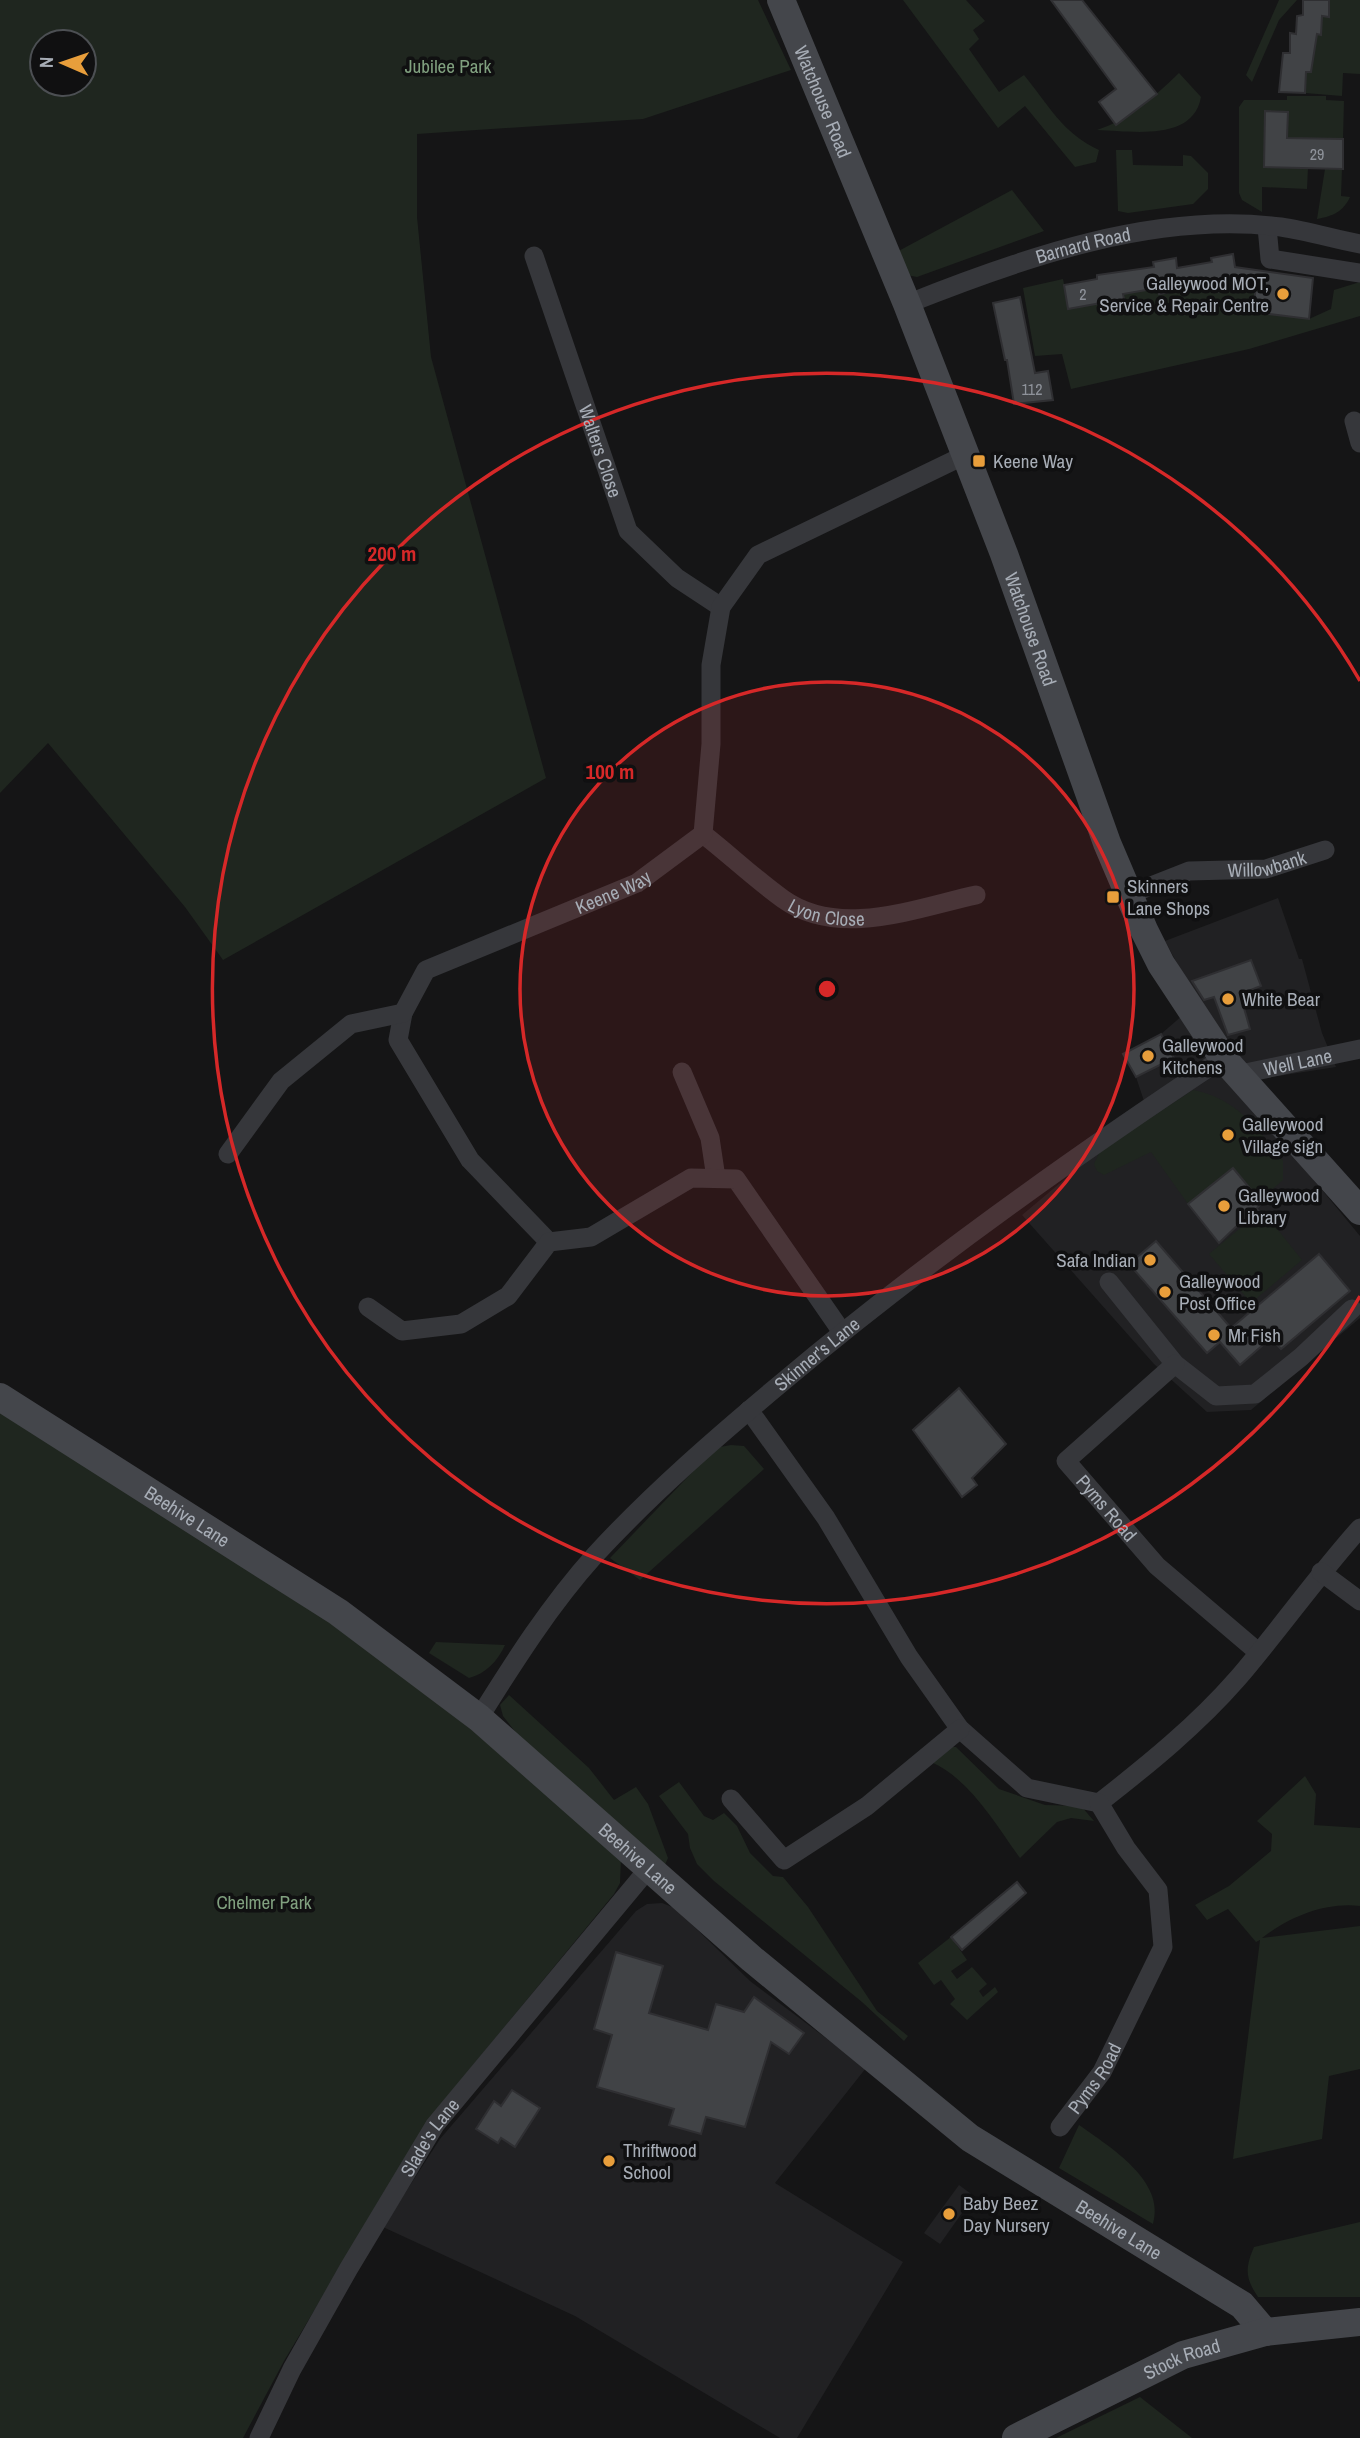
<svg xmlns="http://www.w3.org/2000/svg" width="1360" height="2438" font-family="'Archivo Narrow',sans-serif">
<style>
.built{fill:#212123}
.green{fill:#1f261f;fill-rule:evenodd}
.building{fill:#414346;stroke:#2f2f32;stroke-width:2}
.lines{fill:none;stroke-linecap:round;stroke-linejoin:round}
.street{stroke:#36373b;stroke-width:19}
.secondary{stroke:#44464b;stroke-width:28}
.ring{fill:none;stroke:#d62828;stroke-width:3.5}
.poi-dot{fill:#e89e3b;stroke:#101011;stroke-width:2.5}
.labels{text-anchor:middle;stroke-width:7;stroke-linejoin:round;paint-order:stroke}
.number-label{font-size:16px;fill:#8e929a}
.park-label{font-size:19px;fill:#80a07f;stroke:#101011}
.street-label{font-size:19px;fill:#a7adb6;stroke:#101011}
.poi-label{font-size:19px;fill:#a7adb6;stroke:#101011;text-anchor:start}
.centre{fill:#d62828;stroke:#101011;stroke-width:3.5}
.ring-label{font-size:21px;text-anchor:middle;font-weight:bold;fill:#d62828;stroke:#101011;stroke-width:7;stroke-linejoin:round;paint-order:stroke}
</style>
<rect width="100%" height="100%" fill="#151516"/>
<!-- built -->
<g class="built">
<path d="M 1278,898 L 1299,959 L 1302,959 L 1322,1033 L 1336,1067 L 1234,1083 L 1360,1236 L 1360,1318 L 1251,1410 L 1207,1412 L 1154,1364 L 1022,1215 L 1084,1163 L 1149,1116 L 1136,1077 L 1123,1054 L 1161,1034 L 1198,1002 L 1165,941 Z"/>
<path d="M 662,1903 L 675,1908 L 750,1981 L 866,2068 L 775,2183 L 903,2262 L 797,2438 L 780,2438 L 575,2316 L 383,2227 L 440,2139 L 636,1911 L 647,1904 Z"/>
<path d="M 959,2185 L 974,2196 L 940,2244 L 924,2233 Z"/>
</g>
<!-- green -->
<g class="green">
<path d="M 0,0 L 758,0 L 791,70 L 643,119 L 417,134 L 417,217 L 431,357 L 546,778 L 223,960 L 185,907 L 48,743 L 0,793 ZM 42,42 L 84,42 L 84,84 L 42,84 Z"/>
<path d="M 903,0 L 966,0 L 985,21 L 973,30 L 979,39 L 969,49 L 999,92 L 1024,75 C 1048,104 1063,134 1099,150 L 1096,162 L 1075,167 L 1025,106 L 998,128 Z"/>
<path d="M 1279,0 L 1297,0 L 1279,20 L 1252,82 L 1246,75 Z"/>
<path d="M 1329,0 L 1360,0 L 1360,74 L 1343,73 L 1342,96 L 1305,93 L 1306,72 L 1311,72 L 1317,34 L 1321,34 L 1322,16 L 1329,16 Z"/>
<path d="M 1179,73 L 1201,97 C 1193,142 1132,131 1097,130 C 1130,119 1154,97 1179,73 Z"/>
<path d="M 1287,96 L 1326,96 L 1326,100 L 1344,101 L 1343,139 L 1287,138 L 1287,112 L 1265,111 L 1264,167 L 1308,168 L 1307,189 L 1262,187 L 1262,212 L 1242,200 L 1239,193 L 1239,107 L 1244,100 L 1287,100 Z"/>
<path d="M 1116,150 L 1132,150 L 1133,165 L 1183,166 L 1183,155 L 1191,156 L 1208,173 L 1208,189 L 1193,204 L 1128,213 L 1118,211 Z"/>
<path d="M 1325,169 L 1342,169 L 1341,196 L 1350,197 C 1343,212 1333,216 1317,219 Z"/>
<path d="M 1012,190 L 1044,231 L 917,277 L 907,275 L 893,254 Z"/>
<path d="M 1258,270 L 1254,312 L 1309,319 L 1331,309 L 1334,290 L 1360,282 L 1360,316 L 1249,349 L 1071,389 L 1062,354 L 1035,356 L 1023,288 L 1063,279 L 1069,309 L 1101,303 L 1102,307 L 1124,304 L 1123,294 L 1158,288 L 1160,294 L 1216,284 L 1217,292 L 1238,288 L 1236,275 Z"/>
<path d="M 1193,1090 C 1236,1098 1257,1128 1283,1161 L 1283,1180 L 1260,1200 L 1232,1168 L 1188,1204 L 1151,1152 L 1104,1175 L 1097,1171 L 1094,1164 L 1100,1151 Z"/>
<path d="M 1262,1210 L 1302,1260 L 1251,1303 L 1209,1254 Z"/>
<path d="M 0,1411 L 332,1623 L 444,1706 L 621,1858 L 620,1883 L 614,1894 L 428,2120 L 284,2361 L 243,2438 L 0,2438 Z"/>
<path d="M 731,1445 L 744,1446 L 764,1469 L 640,1580 L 610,1558 L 705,1459 L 720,1447 Z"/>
<path d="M 436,1642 L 505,1645 C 498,1661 485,1674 469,1678 L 429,1653 Z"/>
<path d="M 509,1695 L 589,1768 L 614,1800 L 636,1787 L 648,1804 L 668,1858 L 663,1869 L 517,1734 L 503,1716 L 500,1705 Z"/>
<path d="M 939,1746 L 956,1747 L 999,1789 L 1045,1805 L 1081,1806 L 1094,1821 L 1071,1818 L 1057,1822 L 1020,1858 C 996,1825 969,1778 931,1762 Z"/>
<path d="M 1305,1776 L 1316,1794 L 1314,1825 L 1360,1828 L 1360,1906 C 1325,1902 1289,1917 1262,1938 L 1360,1926 L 1360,2069 L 1329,2076 L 1322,2139 L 1233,2159 L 1260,1940 L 1256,1942 L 1228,1909 L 1207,1920 L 1195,1905 L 1229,1886 L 1271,1851 L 1272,1834 L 1257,1821 Z"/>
<path d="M 679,1782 L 704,1816 L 713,1820 L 724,1813 L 737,1826 L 750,1853 L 773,1876 L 783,1877 L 808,1907 L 877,2011 L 908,2036 L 904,2041 L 862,2002 L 714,1881 L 697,1864 L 690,1848 L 688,1834 L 659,1796 Z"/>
<path d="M 951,1937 L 967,1960 L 951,1971 L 957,1979 L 972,1967 L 987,1984 L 979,1991 L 983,1997 L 995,1987 L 998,1992 L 967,2020 L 950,2004 L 955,1999 L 941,1980 L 934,1985 L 918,1963 Z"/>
<path d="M 1079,2125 C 1110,2147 1166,2181 1153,2224 L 1059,2168 Z"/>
<path d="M 1360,2222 L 1360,2297 L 1258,2297 C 1245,2278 1245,2268 1254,2247 Z"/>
<path d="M 1140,2397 L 1192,2438 L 1056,2438 Z"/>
</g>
<!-- building -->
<g class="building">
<path d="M 1051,0 L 1082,0 L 1157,94 L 1116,125 L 1099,102 L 1116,89 Z"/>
<path d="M 1303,0 L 1329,0 L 1329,17 L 1322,16 L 1321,35 L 1317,34 L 1311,72 L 1306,72 L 1305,93 L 1279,92 L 1283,53 L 1290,53 L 1290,33 L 1296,34 L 1297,16 L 1303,15 Z"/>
<path d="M 1265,111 L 1288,112 L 1287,138 L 1343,139 L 1343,169 L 1264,167 Z"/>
<path d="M 1233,254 L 1235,267 L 1313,278 L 1309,319 L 1253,312 L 1256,285 L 1216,292 L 1215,284 L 1159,294 L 1158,288 L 1123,294 L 1125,304 L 1101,307 L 1101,303 L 1068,309 L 1064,285 L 1097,279 L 1097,275 L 1154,267 L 1153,262 L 1176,258 L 1177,268 L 1212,262 L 1211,258 Z"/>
<path d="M 1020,297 L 1035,373 L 1048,371 L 1053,400 L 1014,404 L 1007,360 L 1005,360 L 993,303 Z"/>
<path d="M 1251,960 L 1261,986 L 1240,994 L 1250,1029 L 1228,1035 L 1214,997 L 1204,1000 L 1192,981 Z"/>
<path d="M 1161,1034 L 1174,1058 L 1136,1077 L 1123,1054 Z"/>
<path d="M 1233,1168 L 1262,1203 L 1256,1209 L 1259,1211 L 1246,1223 L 1243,1220 L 1219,1243 L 1188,1204 Z"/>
<path d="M 1156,1241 L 1231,1328 L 1319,1254 L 1350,1291 L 1281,1349 L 1271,1338 L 1240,1365 L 1220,1342 L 1207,1353 L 1129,1264 Z"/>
<path d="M 959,1388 L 1006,1444 L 972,1478 L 977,1485 L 962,1497 L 913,1430 Z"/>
<path d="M 1017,1882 L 1026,1893 L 962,1950 L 951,1937 Z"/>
<path d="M 616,1952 L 663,1966 L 649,2013 L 708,2030 L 716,2004 L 744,2012 L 754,1997 L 804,2033 L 789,2054 L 771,2042 L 745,2127 L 706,2117 L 701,2134 L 669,2125 L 674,2109 L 597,2087 L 612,2035 L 594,2029 Z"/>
<path d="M 512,2090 L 540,2108 L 515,2147 L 501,2138 L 498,2143 L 476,2129 L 494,2101 L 501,2106 Z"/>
</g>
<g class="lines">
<!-- street -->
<g class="street">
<path d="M 1267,227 L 1270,259 L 1360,273"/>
<path id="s1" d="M 534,256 L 628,531 L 677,578 L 721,607"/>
<path id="s2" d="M 907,304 C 1022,258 1155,211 1281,227 C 1308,231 1334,239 1360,244"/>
<path d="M 1354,421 L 1360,443"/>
<path id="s3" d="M 703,834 C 730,855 755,879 783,899 C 839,939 916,908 976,895"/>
<path id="s4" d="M 1128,895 L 1189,871 L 1266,869 L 1325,850"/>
<path d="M 403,1013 L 398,1040 L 470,1160 L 549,1242"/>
<path d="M 682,1072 L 710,1138 L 716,1178"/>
<path id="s5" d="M 1236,1075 L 1360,1049"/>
<path id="s6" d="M 228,1154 L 281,1081 L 351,1024 L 403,1013 L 426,970 L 637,883 L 703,834 L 711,744 L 711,665 L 721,607 L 758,555 L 965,455"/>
<path d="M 1109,1282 L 1175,1364 L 1216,1396 L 1255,1394 L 1301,1357 L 1352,1309"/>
<path d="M 368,1307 L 402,1331 L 461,1324 L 508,1296 L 549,1242 L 591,1237 L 691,1178 L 736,1179 L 842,1332"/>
<path id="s7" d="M 1175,1364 L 1066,1461 L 1157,1566 L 1258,1652"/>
<path d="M 749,1410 L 826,1518 L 909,1657 L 960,1729 L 1027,1788 L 1099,1803 C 1149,1764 1197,1725 1238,1678 C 1280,1629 1317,1576 1360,1528"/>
<path d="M 1321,1572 L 1360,1601"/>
<path id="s8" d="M 479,1718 C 514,1662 550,1605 595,1555 C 653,1492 719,1435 785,1380 C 924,1263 1072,1158 1223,1058"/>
<path d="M 731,1799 L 784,1860 L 867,1806 L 960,1729"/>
<path id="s9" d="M 1060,2127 L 1102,2072 L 1163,1947 L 1158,1890 L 1126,1848 L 1099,1803"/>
<path id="s10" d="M 259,2438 L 292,2369 L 349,2268 L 435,2125 L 649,1868"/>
</g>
<!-- secondary -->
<g class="secondary">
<path id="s11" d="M 781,0 L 907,304 L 1004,554 L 1107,843 L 1144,930 L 1161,964 L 1223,1058 L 1360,1211"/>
<path id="s12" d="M 0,1397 L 338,1612 L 479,1718 L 752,1959 L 970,2138 L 1242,2305 L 1265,2332"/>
<path id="s13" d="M 1016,2438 L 1183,2355 L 1265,2332 L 1360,2322"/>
</g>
</g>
<!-- distance rings -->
<circle cx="827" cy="989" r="307" fill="#d62828" fill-opacity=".12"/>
<g class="ring">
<circle cx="827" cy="989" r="307"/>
<path d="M1360 1296A615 615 0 1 1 1360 681"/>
</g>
<!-- markers -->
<g class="poi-dot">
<circle cx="1283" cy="294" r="7"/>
<rect x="972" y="454" width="14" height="14" rx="3.5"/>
<rect x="1106" y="890" width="14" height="14" rx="3.5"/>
<circle cx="1228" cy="999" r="7"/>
<circle cx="1148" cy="1056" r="7"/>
<circle cx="1228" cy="1135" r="7"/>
<circle cx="1224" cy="1206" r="7"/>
<circle cx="1150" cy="1260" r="7"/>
<circle cx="1165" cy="1292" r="7"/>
<circle cx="1214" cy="1335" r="7"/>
<circle cx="609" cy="2161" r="7"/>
<circle cx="949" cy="2214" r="7"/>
</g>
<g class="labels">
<!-- number labels -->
<g class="number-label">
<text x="1317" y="160">29</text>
<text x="1083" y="300">2</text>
<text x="1032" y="395">112</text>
</g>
<!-- park labels -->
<g class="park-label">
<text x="448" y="73">Jubilee Park</text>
<text x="264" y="1909">Chelmer Park</text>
</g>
<!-- street labels -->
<g class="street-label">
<text dy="7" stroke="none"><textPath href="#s11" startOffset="110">Watchouse Road</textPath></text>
<text dy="7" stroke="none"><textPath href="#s2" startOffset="186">Barnard Road</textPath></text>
<text dy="7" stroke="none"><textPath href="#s1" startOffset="206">Walters Close</textPath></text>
<text dy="7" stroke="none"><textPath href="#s11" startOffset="677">Watchouse Road</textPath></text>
<text dy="7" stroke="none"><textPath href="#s4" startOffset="144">Willowbank</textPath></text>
<text dy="7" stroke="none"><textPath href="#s6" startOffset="485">Keene Way</textPath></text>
<text dy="7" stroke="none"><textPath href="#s3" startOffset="150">Lyon Close</textPath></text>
<text dy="7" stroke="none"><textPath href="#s5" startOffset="63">Well Lane</textPath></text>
<text dy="7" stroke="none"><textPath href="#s8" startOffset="500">Skinner's Lane</textPath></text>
<text dy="7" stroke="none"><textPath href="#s7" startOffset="208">Pyms Road</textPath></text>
<text dy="7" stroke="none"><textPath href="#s12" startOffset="222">Beehive Lane</textPath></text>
<text dy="7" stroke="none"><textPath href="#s12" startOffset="789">Beehive Lane</textPath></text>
<text dy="7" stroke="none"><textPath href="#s9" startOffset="60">Pyms Road</textPath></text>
<text dy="7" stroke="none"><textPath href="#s10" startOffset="346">Slade's Lane</textPath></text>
<text dy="7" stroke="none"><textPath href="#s12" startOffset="1398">Beehive Lane</textPath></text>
<text dy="7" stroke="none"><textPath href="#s13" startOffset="184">Stock Road</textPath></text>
</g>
<!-- poi labels -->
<g class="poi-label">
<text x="1269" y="290" text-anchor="end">Galleywood MOT,<tspan x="1269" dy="22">Service &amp; Repair Centre</tspan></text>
<text x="993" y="468">Keene Way</text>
<text x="1127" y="893">Skinners<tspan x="1127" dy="22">Lane Shops</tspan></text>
<text x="1242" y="1006">White Bear</text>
<text x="1162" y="1052">Galleywood<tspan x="1162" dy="22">Kitchens</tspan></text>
<text x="1242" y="1131">Galleywood<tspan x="1242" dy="22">Village sign</tspan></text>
<text x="1238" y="1202">Galleywood<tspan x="1238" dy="22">Library</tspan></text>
<text x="1136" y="1267" text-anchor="end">Safa Indian</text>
<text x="1179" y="1288">Galleywood<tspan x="1179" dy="22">Post Office</tspan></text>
<text x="1228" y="1342">Mr Fish</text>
<text x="623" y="2157">Thriftwood<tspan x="623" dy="22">School</tspan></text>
<text x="963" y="2210">Baby Beez<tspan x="963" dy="22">Day Nursery</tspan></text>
</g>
</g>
<circle cx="827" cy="989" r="10" class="centre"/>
<g class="ring-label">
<text x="392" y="561">200 m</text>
<text x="610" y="779">100 m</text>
</g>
<!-- north arrow -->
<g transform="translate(63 63) rotate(272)"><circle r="33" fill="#101011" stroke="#4c4f53" stroke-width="2"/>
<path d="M0-5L12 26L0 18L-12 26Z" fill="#e89e3b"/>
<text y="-10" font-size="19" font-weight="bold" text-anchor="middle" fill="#a7adb6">N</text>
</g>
</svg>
